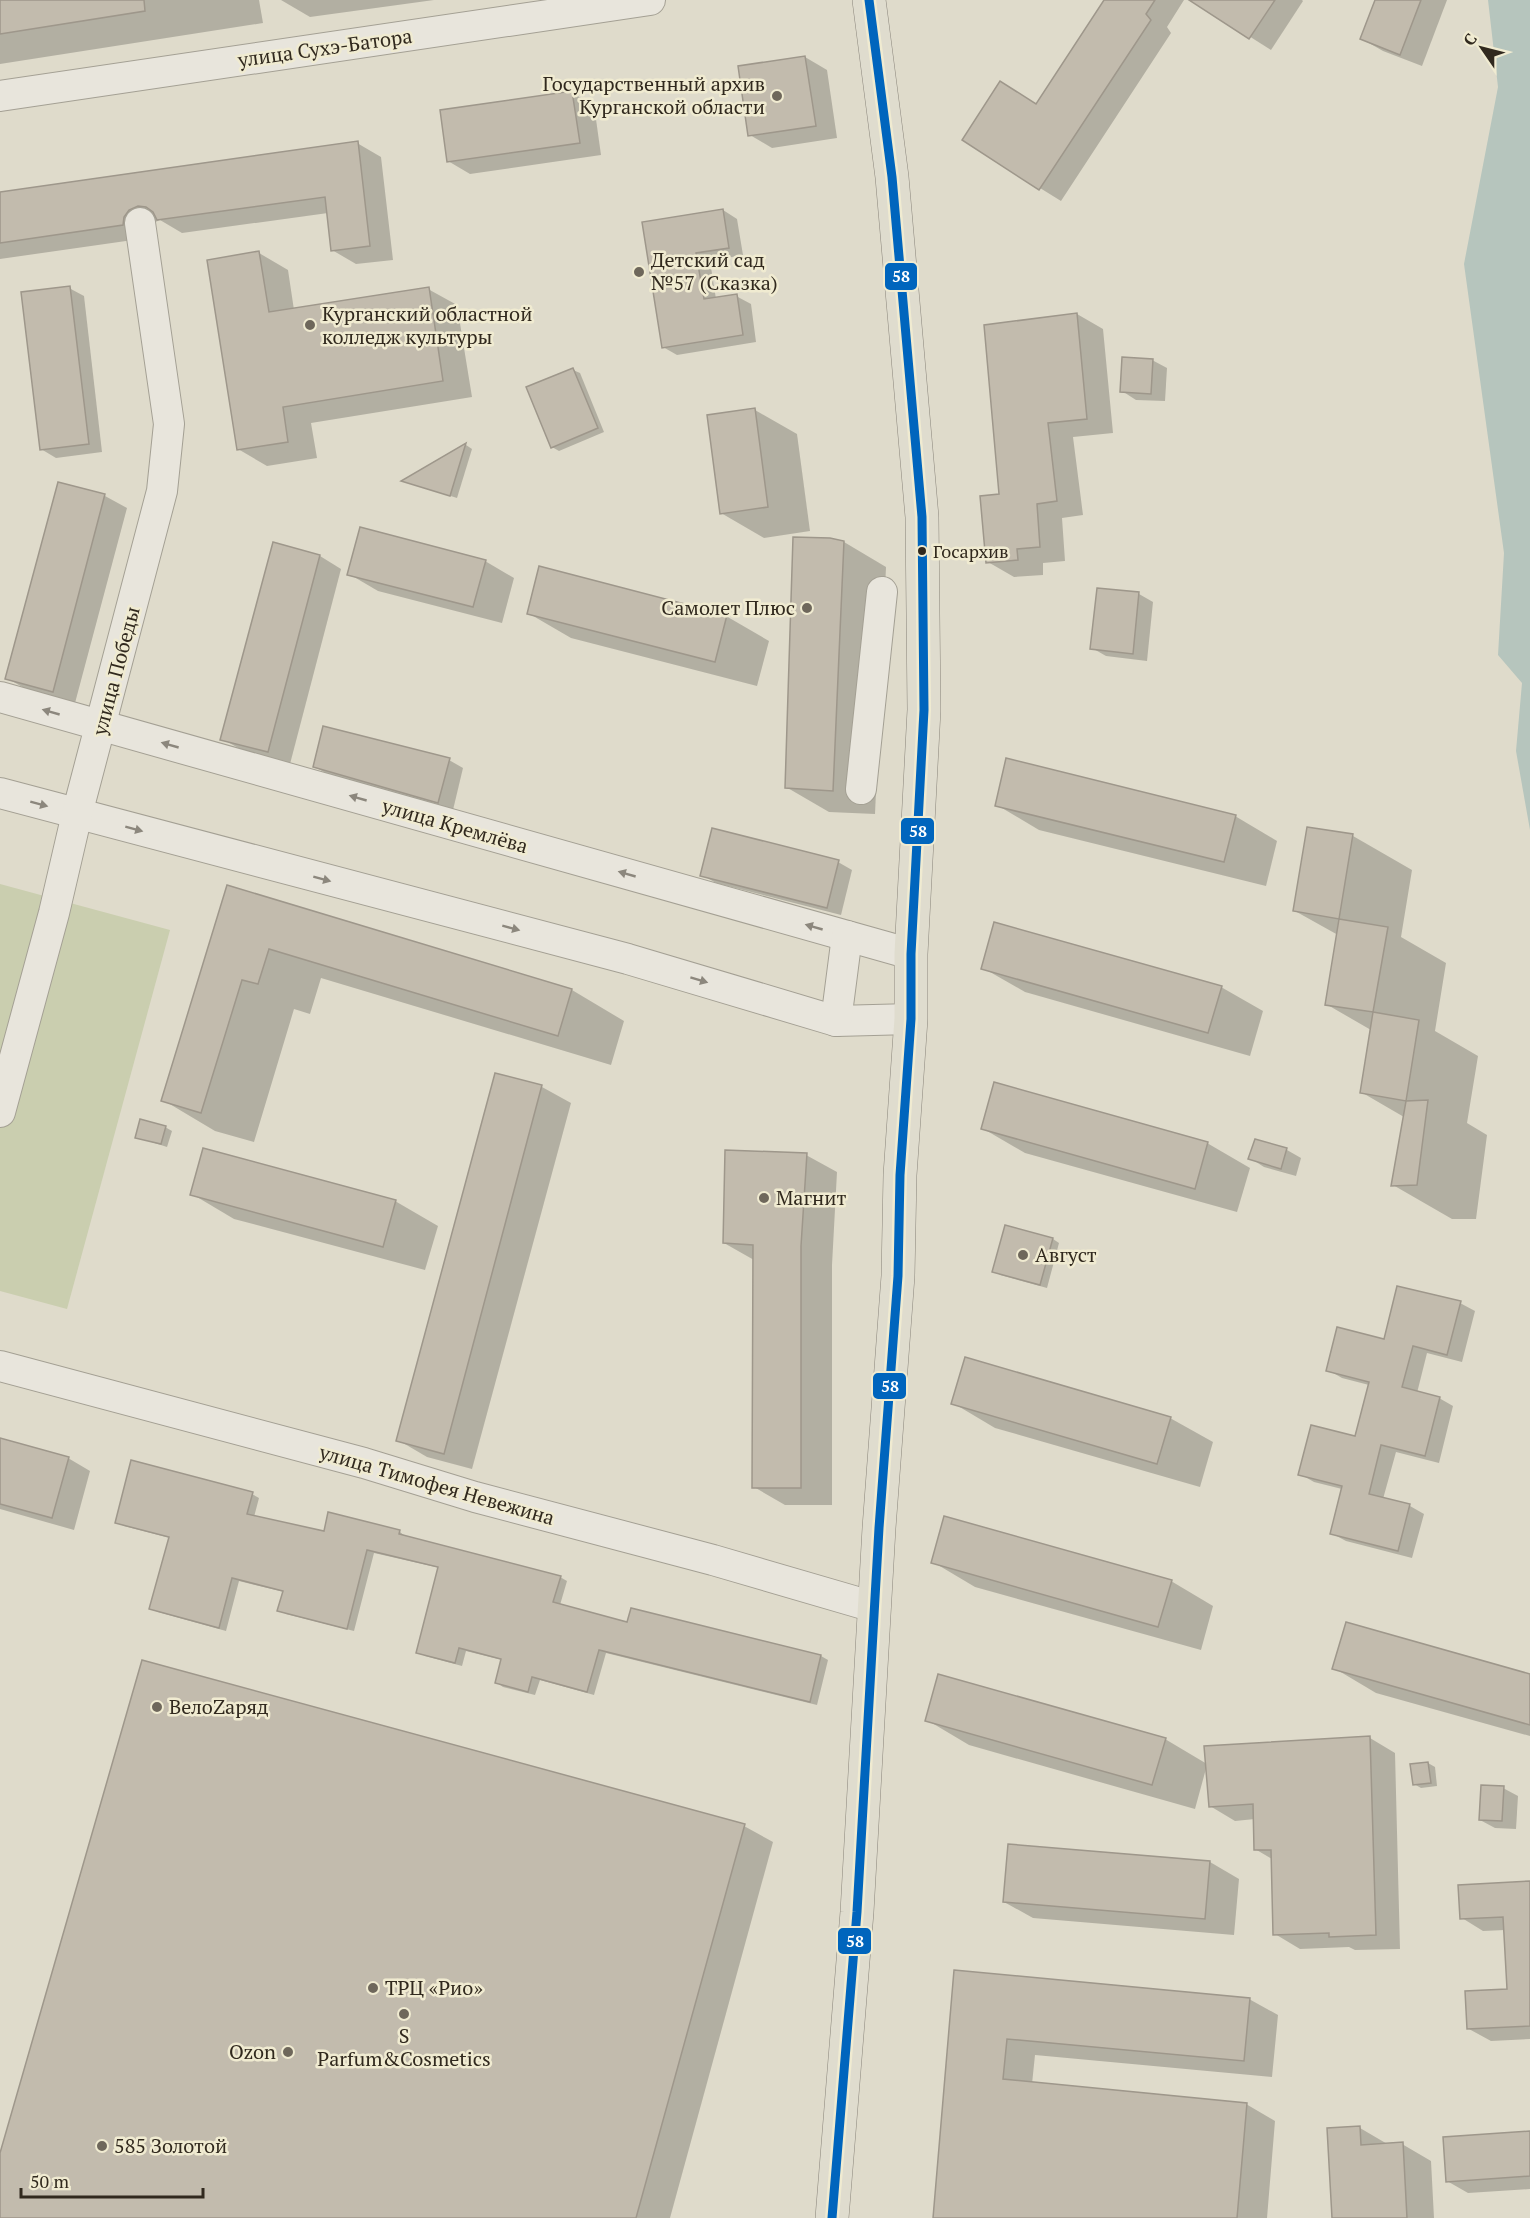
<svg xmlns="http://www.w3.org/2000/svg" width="1530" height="2218" font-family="'PT Serif',serif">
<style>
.green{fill:#caceaf}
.water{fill:#b6c5bd}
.shadow{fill:#0003}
.building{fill:#c2bbad;stroke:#9e978b;stroke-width:1.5}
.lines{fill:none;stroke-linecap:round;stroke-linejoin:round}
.minor-casing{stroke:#a4a094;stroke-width:32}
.major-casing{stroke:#8a857b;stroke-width:34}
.minor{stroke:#e8e5dc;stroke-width:30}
.major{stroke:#dfdcce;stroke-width:33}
.bus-1-casing{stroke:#f0ebd1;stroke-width:14}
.bus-1{stroke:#0065bd;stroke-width:9}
.oneway{fill:#8c877d}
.poi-dot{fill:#6e675b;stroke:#f0ebd1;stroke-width:2}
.bus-dot{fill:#31291e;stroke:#f0ebd1;stroke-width:2}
.labels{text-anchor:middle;stroke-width:5;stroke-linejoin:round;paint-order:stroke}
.bus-label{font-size:18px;fill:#31291e;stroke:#f0ebd1;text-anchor:start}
.street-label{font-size:20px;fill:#31291e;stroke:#f0ebd1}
.poi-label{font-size:20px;fill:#31291e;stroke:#f0ebd1;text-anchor:start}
.line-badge{stroke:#f0ebd1;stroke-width:2}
.badge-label{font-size:16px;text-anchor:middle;font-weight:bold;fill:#fff}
</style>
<rect width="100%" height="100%" fill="#dfdbcb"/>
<!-- green -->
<path class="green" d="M 0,884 L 170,930 L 67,1309 L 0,1291 Z"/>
<!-- water -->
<path class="water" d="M 1488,0 L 1530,0 L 1530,830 L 1516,751 L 1522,683 L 1498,655 L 1504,553 L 1464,264 L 1498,87 Z"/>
<!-- shadow -->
<g class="shadow">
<path d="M 0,0 L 259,0 L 263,23 L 0,64 Z"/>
<path d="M 281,0 L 434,0 L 310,17 Z"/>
<path d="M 1105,0 L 1184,0 L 1167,27 L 1171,33 L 1061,201 L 1040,188 L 1037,105 Z"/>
<path d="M 1192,0 L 1302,0 L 1303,1 L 1271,50 Z"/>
<path d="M 1377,0 L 1447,0 L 1422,66 L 1383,51 L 1362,39 Z"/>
<path d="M 805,57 L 827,70 L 837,138 L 772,148 L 750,135 Z"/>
<path d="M 572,93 L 594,105 L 601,155 L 470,174 L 448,161 Z"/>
<path d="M 357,143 L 381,157 L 393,260 L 356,264 L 332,250 L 328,213 L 182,233 L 160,220 L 153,223 L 147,238 L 0,259 L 0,194 Z"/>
<path d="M 723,210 L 737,219 L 743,255 L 710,261 L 716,299 L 736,296 L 751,304 L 756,342 L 677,355 L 663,347 L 644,223 Z"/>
<path d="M 259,253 L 288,270 L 294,310 L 428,289 L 457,305 L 472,397 L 311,423 L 317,458 L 267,466 L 238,449 Z"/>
<path d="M 69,288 L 84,296 L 102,452 L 56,458 L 41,449 Z"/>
<path d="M 1077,314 L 1103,329 L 1113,433 L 1073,437 L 1083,515 L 1062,518 L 1065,561 L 1043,563 L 1043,575 L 1014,577 L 988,562 Z"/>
<path d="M 1152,360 L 1167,368 L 1165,401 L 1136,400 L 1122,391 Z"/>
<path d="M 573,370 L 580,373 L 604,432 L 559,451 L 552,447 Z"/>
<path d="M 755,410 L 797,434 L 810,531 L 764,538 L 721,513 Z"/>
<path d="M 466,445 L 472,449 L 457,498 L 404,481 Z"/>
<path d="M 59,484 L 105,496 L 127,508 L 75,703 L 29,691 L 7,678 Z"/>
<path d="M 844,542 L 886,567 L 875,814 L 829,812 L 786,787 Z"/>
<path d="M 274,544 L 320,556 L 341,569 L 290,764 L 244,751 L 222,739 Z"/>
<path d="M 485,561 L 514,578 L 502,623 L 378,591 L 349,574 Z"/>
<path d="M 1099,589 L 1139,594 L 1153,602 L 1147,661 L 1106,656 L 1092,648 Z"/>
<path d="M 528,613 L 726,616 L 769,641 L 757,686 L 571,638 Z"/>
<path d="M 449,760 L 463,768 L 453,810 L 329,775 L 315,767 Z"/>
<path d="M 997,805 L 1235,816 L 1277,841 L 1266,886 L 1039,830 Z"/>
<path d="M 1309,828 L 1353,836 L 1412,870 L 1401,937 L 1446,963 L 1435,1031 L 1478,1056 L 1467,1123 L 1487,1135 L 1476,1219 L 1452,1219 L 1393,1185 L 1404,1117 L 1361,1092 L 1371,1030 L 1326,1004 L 1338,935 L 1295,911 Z"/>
<path d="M 838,862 L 852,870 L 841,915 L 716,883 L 702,875 Z"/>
<path d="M 228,887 L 572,990 L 624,1021 L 611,1065 L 321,978 L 310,1014 L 294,1009 L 254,1142 L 215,1131 L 163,1100 Z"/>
<path d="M 983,968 L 1221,987 L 1263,1011 L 1250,1056 L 1025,992 Z"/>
<path d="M 496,1075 L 542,1087 L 571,1103 L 472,1469 L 427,1457 L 398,1440 Z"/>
<path d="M 165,1127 L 172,1131 L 167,1147 L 136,1137 Z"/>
<path d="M 982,1128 L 1207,1143 L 1250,1168 L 1237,1212 L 1025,1153 Z"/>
<path d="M 1256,1141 L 1287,1150 L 1301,1158 L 1296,1176 L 1264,1167 L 1250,1158 Z"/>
<path d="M 806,1155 L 837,1172 L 832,1265 L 832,1505 L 785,1505 L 754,1487 L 754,1260 L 724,1243 Z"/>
<path d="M 192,1194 L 395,1201 L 438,1226 L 425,1270 L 234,1219 Z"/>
<path d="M 1006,1227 L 1053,1239 L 1059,1243 L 1047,1288 L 1000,1275 L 994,1271 Z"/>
<path d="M 1460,1303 L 1475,1311 L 1462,1362 L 1427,1353 L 1417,1393 L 1439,1398 L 1453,1406 L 1439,1463 L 1396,1452 L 1383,1499 L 1410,1506 L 1424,1514 L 1412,1558 L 1346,1541 L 1331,1533 L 1342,1489 L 1314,1482 L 1300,1474 L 1356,1438 L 1369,1385 L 1342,1378 L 1328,1370 Z"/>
<path d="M 953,1403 L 1170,1418 L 1213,1442 L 1200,1487 L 995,1428 Z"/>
<path d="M 0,1439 L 68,1458 L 90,1471 L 74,1530 L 0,1509 Z"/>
<path d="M 252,1494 L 259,1498 L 254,1517 L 325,1533 L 329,1514 L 400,1532 L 406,1537 L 560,1577 L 567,1581 L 560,1605 L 628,1623 L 632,1609 L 821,1656 L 828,1660 L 817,1705 L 606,1653 L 594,1695 L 540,1680 L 535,1695 L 503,1687 L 496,1682 L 502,1660 L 466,1651 L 462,1666 L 425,1656 L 418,1652 L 440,1568 L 374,1553 L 354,1631 L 286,1614 L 279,1610 L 284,1592 L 239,1581 L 226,1631 L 158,1612 L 151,1608 L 170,1538 L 124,1526 L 117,1522 Z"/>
<path d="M 933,1562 L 1171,1581 L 1213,1606 L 1201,1650 L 975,1587 Z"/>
<path d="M 1334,1668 L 1530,1675 L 1530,1736 L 1376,1693 Z"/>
<path d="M 927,1720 L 1165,1739 L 1207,1764 L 1370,1738 L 1395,1753 L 1400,1949 L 1355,1950 L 1349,1947 L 1300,1949 L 1275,1934 L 1272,1859 L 1255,1849 L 1255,1819 L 1235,1821 L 1210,1806 L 1207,1765 L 1195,1809 L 969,1745 Z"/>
<path d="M 1428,1763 L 1435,1767 L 1437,1786 L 1421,1788 L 1414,1784 Z"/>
<path d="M 1503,1788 L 1518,1796 L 1516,1829 L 1495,1828 L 1480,1820 Z"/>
<path d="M 744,1826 L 773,1842 L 670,2218 L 0,2218 L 0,2158 Z"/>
<path d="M 1210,1862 L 1239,1879 L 1234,1935 L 1033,1918 L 1004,1902 Z"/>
<path d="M 1530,1883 L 1530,2039 L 1491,2041 L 1469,2029 L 1508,1991 L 1505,1930 L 1483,1931 L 1462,1918 Z"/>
<path d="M 956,1972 L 1249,1999 L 1278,2015 L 1272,2077 L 1035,2055 L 1032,2084 L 1246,2104 L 1275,2121 L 1267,2218 L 935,2218 Z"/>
<path d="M 1360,2128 L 1389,2145 L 1402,2144 L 1431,2161 L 1434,2218 L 1333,2218 Z"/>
<path d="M 1530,2133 L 1530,2189 L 1468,2193 L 1447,2181 Z"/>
</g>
<!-- building -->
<g class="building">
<path d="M 0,0 L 144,0 L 145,11 L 0,34 Z"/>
<path d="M 1104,0 L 1155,0 L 1146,14 L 1151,20 L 1039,190 L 962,140 L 1000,81 L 1036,104 Z"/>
<path d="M 1189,0 L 1275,0 L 1249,39 Z"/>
<path d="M 1375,0 L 1421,0 L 1400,55 L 1360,39 Z"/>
<path d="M 805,56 L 816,126 L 748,136 L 738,66 Z"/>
<path d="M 572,91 L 580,143 L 447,162 L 440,110 Z"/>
<path d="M 358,141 L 370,246 L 331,251 L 325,197 L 157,220 L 153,212 L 146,207 L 138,206 L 129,210 L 124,217 L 123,225 L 0,243 L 0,192 Z"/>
<path d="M 723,209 L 729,248 L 696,253 L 704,299 L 737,294 L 743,335 L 662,348 L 642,222 Z"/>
<path d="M 259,251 L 269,312 L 429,287 L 443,381 L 283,407 L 288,442 L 237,450 L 207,260 Z"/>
<path d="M 70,286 L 89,444 L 40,450 L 21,292 Z"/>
<path d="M 1077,313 L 1087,419 L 1048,423 L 1057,501 L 1037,504 L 1040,547 L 1017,549 L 1018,560 L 986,563 L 980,496 L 999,494 L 984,325 Z"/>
<path d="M 1122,357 L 1153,359 L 1151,394 L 1120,392 Z"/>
<path d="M 573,368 L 598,428 L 551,448 L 526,387 Z"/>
<path d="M 755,408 L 768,507 L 720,514 L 707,415 Z"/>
<path d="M 466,443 L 450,496 L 401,481 Z"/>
<path d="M 58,482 L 105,494 L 53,692 L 5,679 Z"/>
<path d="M 360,527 L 486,560 L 473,607 L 347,575 Z"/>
<path d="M 793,537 L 830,538 L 844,541 L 833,791 L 785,788 Z"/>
<path d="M 273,542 L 320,555 L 268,752 L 220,740 Z"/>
<path d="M 539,566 L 727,615 L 715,662 L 527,614 Z"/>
<path d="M 1097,588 L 1139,592 L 1133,654 L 1090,649 Z"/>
<path d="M 323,726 L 450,758 L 438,803 L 313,767 Z"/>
<path d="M 1006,758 L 1236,815 L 1224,862 L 995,806 Z"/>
<path d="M 1307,827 L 1353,834 L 1339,919 L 1293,911 Z"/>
<path d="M 712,828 L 839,860 L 827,908 L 700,876 Z"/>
<path d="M 227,885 L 572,989 L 558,1036 L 269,949 L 258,984 L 242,980 L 201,1113 L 161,1101 Z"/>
<path d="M 1339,919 L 1388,927 L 1373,1012 L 1325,1005 Z"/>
<path d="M 994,922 L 1222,986 L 1208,1033 L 981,969 Z"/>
<path d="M 1373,1012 L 1419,1020 L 1406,1101 L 1360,1093 Z"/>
<path d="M 495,1073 L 542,1085 L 444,1454 L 396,1441 Z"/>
<path d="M 994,1082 L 1208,1142 L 1195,1189 L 981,1129 Z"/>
<path d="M 1428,1100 L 1417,1185 L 1391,1186 L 1406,1101 Z"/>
<path d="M 140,1119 L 166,1126 L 161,1144 L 135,1138 Z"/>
<path d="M 1255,1139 L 1287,1148 L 1281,1169 L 1248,1159 Z"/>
<path d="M 203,1148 L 396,1200 L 383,1247 L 190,1195 Z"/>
<path d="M 725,1150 L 807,1153 L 801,1246 L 801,1488 L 752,1488 L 753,1245 L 723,1243 Z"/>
<path d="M 1005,1225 L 1053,1238 L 1040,1285 L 992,1272 Z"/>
<path d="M 1397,1286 L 1461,1301 L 1447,1355 L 1413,1346 L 1402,1387 L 1440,1397 L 1425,1456 L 1381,1445 L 1369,1494 L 1410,1504 L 1398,1551 L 1330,1534 L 1342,1486 L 1298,1475 L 1311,1425 L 1355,1436 L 1369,1382 L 1326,1371 L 1337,1327 L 1384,1339 Z"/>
<path d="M 965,1357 L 1171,1417 L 1157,1464 L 951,1404 Z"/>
<path d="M 0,1438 L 69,1457 L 52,1518 L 0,1504 Z"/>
<path d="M 131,1460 L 253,1492 L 247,1514 L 324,1531 L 328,1512 L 400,1530 L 399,1534 L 561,1576 L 553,1602 L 627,1622 L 631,1608 L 821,1655 L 810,1702 L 599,1650 L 587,1692 L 532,1677 L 528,1692 L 495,1683 L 501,1659 L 459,1648 L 455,1663 L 416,1653 L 438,1567 L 367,1550 L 347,1629 L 277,1611 L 283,1591 L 232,1578 L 219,1628 L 149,1609 L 169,1537 L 115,1523 Z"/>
<path d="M 944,1516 L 1172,1580 L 1158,1627 L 931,1563 Z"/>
<path d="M 1346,1622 L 1530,1674 L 1530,1725 L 1332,1669 Z"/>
<path d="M 142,1660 L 745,1824 L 636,2218 L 0,2218 L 0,2153 Z"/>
<path d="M 938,1674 L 1166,1738 L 1152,1785 L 925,1721 Z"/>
<path d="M 1370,1736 L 1376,1935 L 1329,1937 L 1329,1933 L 1273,1935 L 1271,1850 L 1254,1850 L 1253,1804 L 1209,1807 L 1204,1746 Z"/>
<path d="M 1428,1762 L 1431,1783 L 1413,1785 L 1410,1764 Z"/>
<path d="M 1481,1785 L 1504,1786 L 1502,1821 L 1479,1820 Z"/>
<path d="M 1008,1844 L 1210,1861 L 1205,1919 L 1003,1902 Z"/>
<path d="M 1530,1881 L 1530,2026 L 1467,2029 L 1465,1991 L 1507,1989 L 1503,1917 L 1460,1919 L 1458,1885 Z"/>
<path d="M 954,1970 L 1250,1998 L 1244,2061 L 1007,2039 L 1003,2079 L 1247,2103 L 1237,2218 L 933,2218 Z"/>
<path d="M 1360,2126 L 1361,2145 L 1403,2142 L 1407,2218 L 1332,2218 L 1327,2128 Z"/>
<path d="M 1530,2131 L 1530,2176 L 1446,2182 L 1443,2137 Z"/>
</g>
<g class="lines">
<defs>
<g id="minor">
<path d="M 0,96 L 650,0"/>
<path d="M 0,697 L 911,954"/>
<path d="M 861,789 L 882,592"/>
<path d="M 0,793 L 628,959 L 836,1021 L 911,1019"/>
<path d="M 836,1021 L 847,936"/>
<path d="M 0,1112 L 54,913 L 77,814 L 162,491 L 169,424 L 140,223"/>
<path d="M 0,1366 L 364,1463 L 475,1497 L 713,1560 L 874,1607"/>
</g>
<path id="major" d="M 832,2218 L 857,1912 L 879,1528 L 898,1276 L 900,1175 L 911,1019 L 911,954 L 924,710 L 922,517 L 892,177 L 869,0"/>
</defs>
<!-- minor casing -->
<use href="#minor" class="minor-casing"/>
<!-- major casing -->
<use href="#major" class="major-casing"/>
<!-- minor -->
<use href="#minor" class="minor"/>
<!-- major -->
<use href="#major" class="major"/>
<defs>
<path id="bus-1" d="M 832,2218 L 857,1912 L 879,1528 L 898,1276 L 900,1175 L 911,1019 L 911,954 L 924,710 L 922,517 L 892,177 L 869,0"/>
</defs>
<!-- bus-1 casing -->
<use href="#bus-1" class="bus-1-casing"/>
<!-- bus-1 -->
<use href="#bus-1" class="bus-1"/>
</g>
<!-- one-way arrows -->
<defs><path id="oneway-solid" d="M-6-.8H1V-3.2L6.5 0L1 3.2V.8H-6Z" transform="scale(1.5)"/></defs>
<g class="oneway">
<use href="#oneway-solid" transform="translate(51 712) rotate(-164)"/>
<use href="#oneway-solid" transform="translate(170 745) rotate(-164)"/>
<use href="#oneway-solid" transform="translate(358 798) rotate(-164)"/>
<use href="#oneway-solid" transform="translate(39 804) rotate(15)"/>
<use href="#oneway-solid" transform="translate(134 829) rotate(15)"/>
<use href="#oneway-solid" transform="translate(627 874) rotate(-164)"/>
<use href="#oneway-solid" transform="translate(322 879) rotate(15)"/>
<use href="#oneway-solid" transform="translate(814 927) rotate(-164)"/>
<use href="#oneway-solid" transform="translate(511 928) rotate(15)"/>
<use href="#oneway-solid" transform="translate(699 980) rotate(17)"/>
</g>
<!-- markers -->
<g class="poi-dot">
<circle cx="777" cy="96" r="6"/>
<circle cx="639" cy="272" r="6"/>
<circle cx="310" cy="325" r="6"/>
<circle cx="807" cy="608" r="6"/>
<circle cx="764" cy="1198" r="6"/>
<circle cx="1023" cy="1255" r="6"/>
<circle cx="157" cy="1707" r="6"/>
<circle cx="373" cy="1988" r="6"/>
<circle cx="404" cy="2014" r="6"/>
<circle cx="288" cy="2052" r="6"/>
<circle cx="102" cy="2146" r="6"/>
</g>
<circle class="bus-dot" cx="922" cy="551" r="5"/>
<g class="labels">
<!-- bus labels -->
<g class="bus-label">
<text x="933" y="558">Госархив</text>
</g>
<!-- street labels -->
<g class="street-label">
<text transform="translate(325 48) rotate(-8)" y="7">улица Сухэ-Батора</text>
<text transform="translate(116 671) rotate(-75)" y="7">улица Победы</text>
<text transform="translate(455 826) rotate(16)" y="7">улица Кремлёва</text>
<text transform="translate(437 1485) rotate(16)" y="7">улица Тимофея Невежина</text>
</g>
<!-- poi labels -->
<g class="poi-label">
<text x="765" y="91" text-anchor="end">Государственный архив<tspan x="765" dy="23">Курганской области</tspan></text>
<text x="651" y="267">Детский сад<tspan x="651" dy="23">№57 (Сказка)</tspan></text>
<text x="322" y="321">Курганский областной<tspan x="322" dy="23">колледж культуры</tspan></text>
<text x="795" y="615" text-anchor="end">Самолет Плюс</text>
<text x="776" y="1205">Магнит</text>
<text x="1035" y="1262">Август</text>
<text x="169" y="1714">ВелоZаряд</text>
<text x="385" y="1995">ТРЦ «Рио»</text>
<text x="404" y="2043" text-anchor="middle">S<tspan x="404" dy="23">Parfum&amp;Cosmetics</tspan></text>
<text x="276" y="2059" text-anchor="end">Ozon</text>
<text x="114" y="2153">585 Золотой</text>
</g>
</g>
<g class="line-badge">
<rect x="884" y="262" width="34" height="29" rx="6" fill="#0065bd"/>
<rect x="900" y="817" width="35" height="28" rx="6" fill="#0065bd"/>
<rect x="872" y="1372" width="35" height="28" rx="6" fill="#0065bd"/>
<rect x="837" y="1927" width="35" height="28" rx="6" fill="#0065bd"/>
</g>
<g class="badge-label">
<text x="901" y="282">58</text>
<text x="918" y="837">58</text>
<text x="890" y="1392">58</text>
<text x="855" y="1947">58</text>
</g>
<!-- north arrow -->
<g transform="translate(1482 48) rotate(305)" stroke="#f0ebd1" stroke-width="4.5" paint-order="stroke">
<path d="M0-4.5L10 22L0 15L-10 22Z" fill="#31291e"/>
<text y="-9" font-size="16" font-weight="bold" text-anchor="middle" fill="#31291e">С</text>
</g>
<!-- scale -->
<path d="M21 2188v9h182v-9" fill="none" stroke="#31291e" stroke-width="3"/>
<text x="30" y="2188" font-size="18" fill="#31291e" stroke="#f0ebd1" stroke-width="4.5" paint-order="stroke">50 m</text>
</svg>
